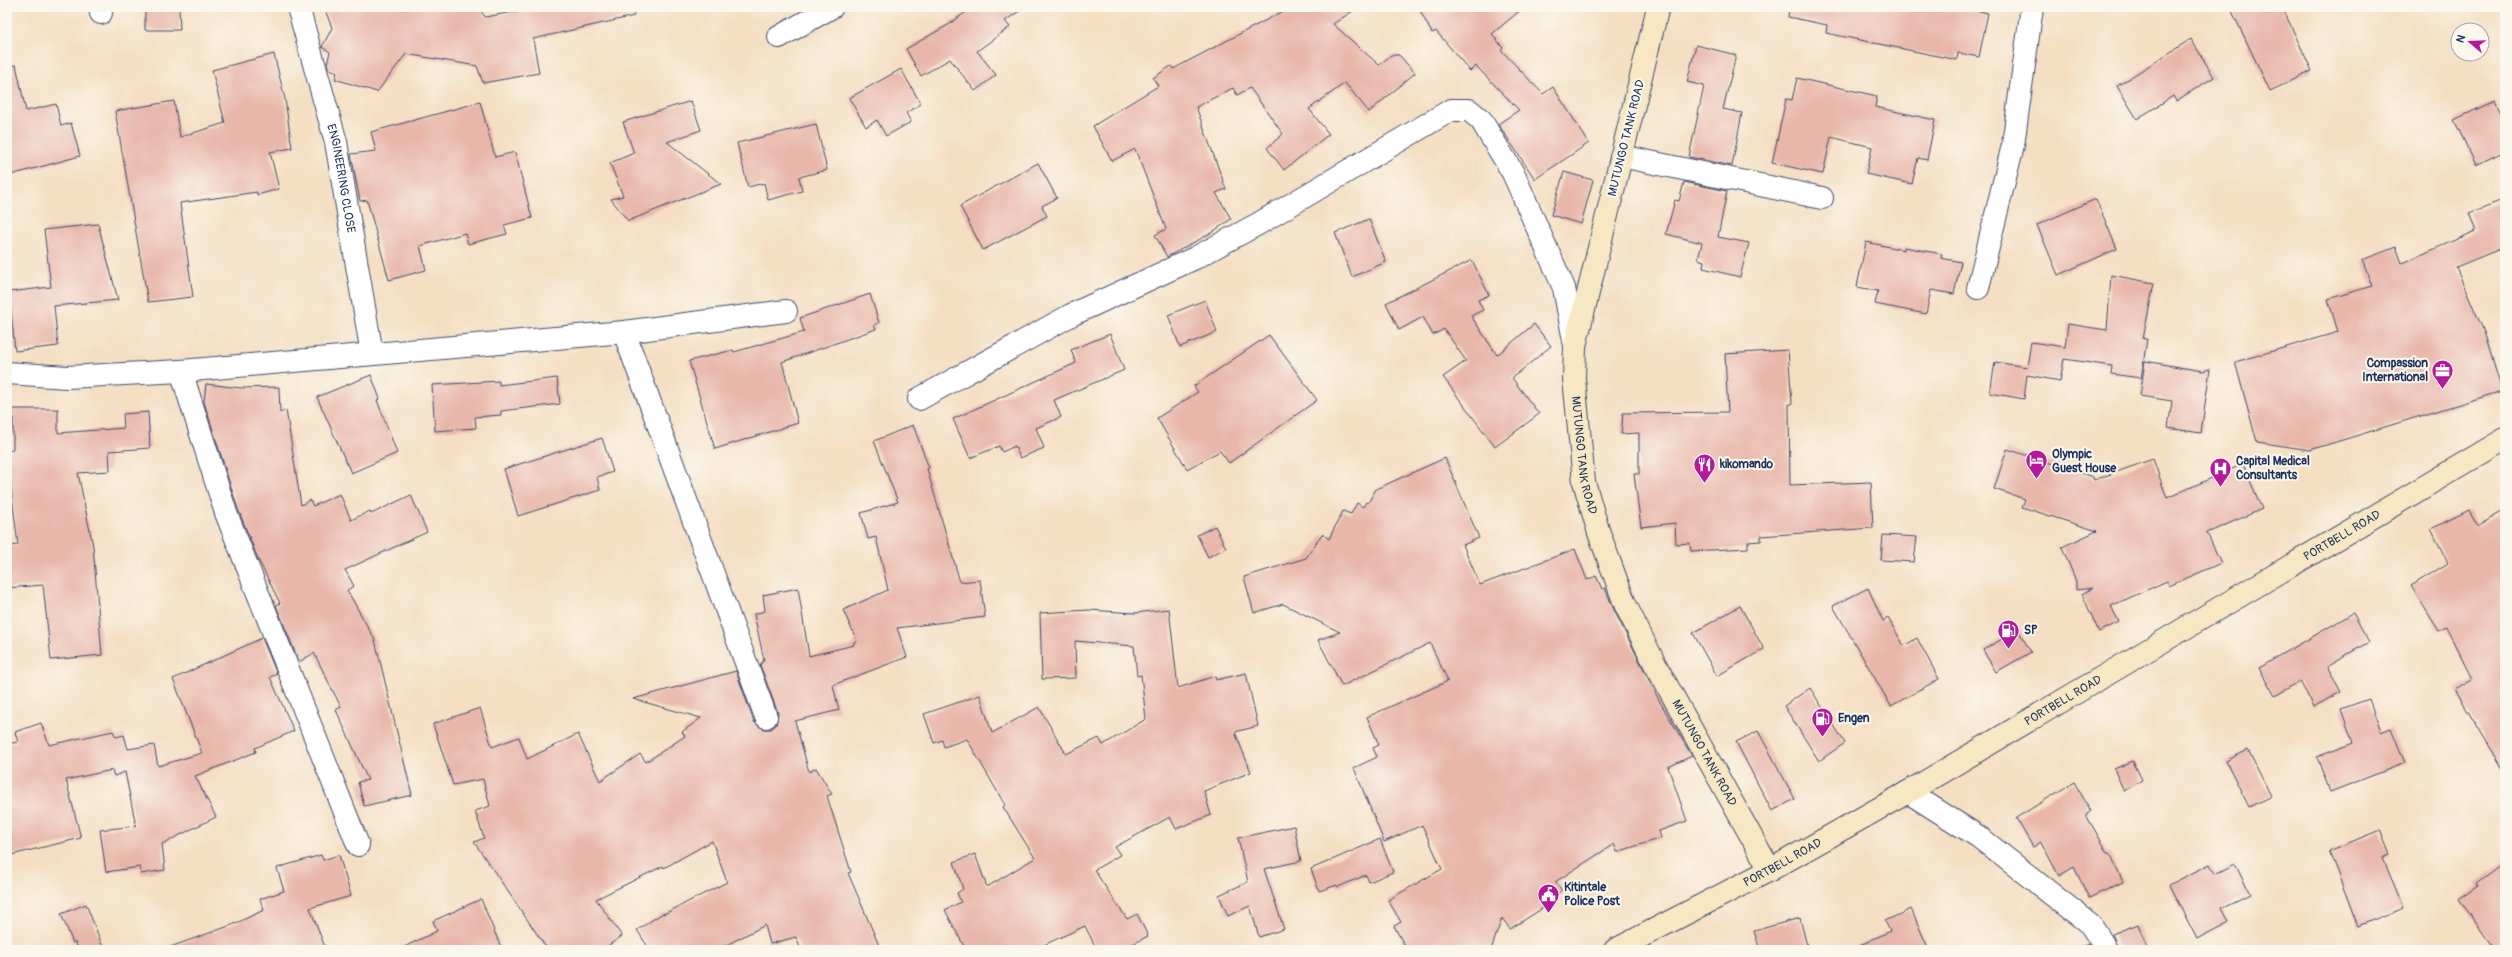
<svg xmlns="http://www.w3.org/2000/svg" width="2512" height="957" font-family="Pangolin,sans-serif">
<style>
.building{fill:#e8b7aa}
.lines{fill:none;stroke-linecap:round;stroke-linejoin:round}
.street-casing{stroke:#3c496d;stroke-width:24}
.secondary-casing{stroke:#3c496d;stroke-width:24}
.street{stroke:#fff;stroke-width:22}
.secondary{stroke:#f7e8c3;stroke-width:22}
.labels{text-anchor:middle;stroke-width:4;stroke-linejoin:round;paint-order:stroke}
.street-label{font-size:12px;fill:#1b2f5e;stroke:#fbf7ec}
.poi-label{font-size:12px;font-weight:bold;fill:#1b2f5e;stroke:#fbf7ec;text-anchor:start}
</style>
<rect width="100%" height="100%" fill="#fbf7ec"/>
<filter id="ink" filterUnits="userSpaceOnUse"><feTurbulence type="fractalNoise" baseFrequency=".025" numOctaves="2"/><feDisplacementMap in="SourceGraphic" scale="8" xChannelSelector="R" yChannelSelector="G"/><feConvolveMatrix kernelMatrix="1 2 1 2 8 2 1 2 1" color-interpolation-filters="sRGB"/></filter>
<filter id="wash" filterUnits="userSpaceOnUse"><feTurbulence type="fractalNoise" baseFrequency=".012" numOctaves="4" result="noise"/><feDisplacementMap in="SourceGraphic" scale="16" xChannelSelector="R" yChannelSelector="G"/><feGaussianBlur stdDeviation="0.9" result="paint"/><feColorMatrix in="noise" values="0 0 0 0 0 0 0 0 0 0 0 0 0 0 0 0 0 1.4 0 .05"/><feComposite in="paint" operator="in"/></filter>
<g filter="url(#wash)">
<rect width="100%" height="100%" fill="#f4dfc2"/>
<g id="blocks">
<!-- building -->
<g class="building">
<path d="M 145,7 L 179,7 L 180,30 L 145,30 Z"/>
<path d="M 324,7 L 478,7 L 485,17 L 541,7 L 633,7 L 634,16 L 533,39 L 539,73 L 483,83 L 477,66 L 406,54 L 377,92 L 335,79 L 337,72 L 329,69 L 327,64 L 330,52 L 322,47 L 332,28 Z"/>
<path d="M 973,7 L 1025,7 L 1005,21 L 1010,27 L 977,51 L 996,75 L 975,91 L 950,59 L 921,76 L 906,49 L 948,25 Z"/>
<path d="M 1291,7 L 1359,7 L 1333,24 L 1379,65 L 1391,55 L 1399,55 L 1415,73 L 1369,112 L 1345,83 L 1309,109 L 1329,134 L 1284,170 L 1267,148 L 1283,134 L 1250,88 L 1237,95 L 1233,88 L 1196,107 L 1226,189 L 1216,193 L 1231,219 L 1211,233 L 1167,257 L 1155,235 L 1166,229 L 1135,149 L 1112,161 L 1093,126 L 1158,86 L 1153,78 L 1171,66 L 1173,69 Z"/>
<path d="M 1418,7 L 1524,7 L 1492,34 L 1503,48 L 1501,50 L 1543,94 L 1553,87 L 1589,143 L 1535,179 L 1498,124 L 1519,110 L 1476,66 L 1470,71 L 1436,31 L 1432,33 Z"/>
<path d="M 1789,7 L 1962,7 L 1988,13 L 1979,57 L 1958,53 L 1957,60 L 1826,33 L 1827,25 L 1788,17 Z"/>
<path d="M 2230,7 L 2282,7 L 2312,71 L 2270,91 Z"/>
<path d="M 2191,39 L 2214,77 L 2176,101 L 2173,96 L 2137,119 L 2117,86 Z"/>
<path d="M 1696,45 L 1736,55 L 1723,109 L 1742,113 L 1732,166 L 1689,157 L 1704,86 L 1687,82 Z"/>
<path d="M 274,54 L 285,99 L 292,148 L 270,152 L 279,189 L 257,195 L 257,192 L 180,203 L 193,297 L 148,302 L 115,111 L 174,101 L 180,137 L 225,123 L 212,70 Z"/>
<path d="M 16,65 L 26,111 L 56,104 L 61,126 L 71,123 L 80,156 L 7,176 L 7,66 Z"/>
<path d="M 901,69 L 921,104 L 906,113 L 911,122 L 886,136 L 877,120 L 866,127 L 849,98 Z"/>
<path d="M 1797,78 L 1877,96 L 1875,107 L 1935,120 L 1927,160 L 1918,158 L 1912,184 L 1866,174 L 1872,147 L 1831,137 L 1823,174 L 1772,163 L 1786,99 L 1792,100 Z"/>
<path d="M 691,101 L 701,130 L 667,142 L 721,184 L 628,221 L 611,199 L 623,196 L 610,163 L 634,153 L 623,122 Z"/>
<path d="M 2494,101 L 2505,123 L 2505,151 L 2476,165 L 2454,120 Z"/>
<path d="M 480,102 L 495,157 L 515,152 L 532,218 L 504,225 L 507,234 L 468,244 L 465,233 L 420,246 L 426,270 L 389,280 L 367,200 L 360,201 L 351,154 L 376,151 L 371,132 Z"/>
<path d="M 816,124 L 827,170 L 799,177 L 802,191 L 768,200 L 764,183 L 748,187 L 737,143 Z"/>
<path d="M 1038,163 L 1057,198 L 1042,206 L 1047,216 L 983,250 L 960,206 Z"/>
<path d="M 1564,172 L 1593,180 L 1581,224 L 1551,215 Z"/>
<path d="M 1684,182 L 1727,191 L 1718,237 L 1749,243 L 1740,277 L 1703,268 L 1704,261 L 1698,259 L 1702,243 L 1666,234 L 1675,200 L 1679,201 Z"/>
<path d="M 2096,199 L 2117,249 L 2058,275 L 2037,225 Z"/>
<path d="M 2505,199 L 2505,247 L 2456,267 L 2484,332 L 2502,391 L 2310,450 L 2257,442 L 2235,362 L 2338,332 L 2328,299 L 2372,286 L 2362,260 L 2396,247 L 2402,263 L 2476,231 L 2469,213 Z"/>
<path d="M 1369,219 L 1386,262 L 1352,277 L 1335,233 Z"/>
<path d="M 98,224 L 118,300 L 54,306 L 58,346 L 15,351 L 9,292 L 51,287 L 44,230 Z"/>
<path d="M 1866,242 L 1904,250 L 1904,247 L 1942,254 L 1941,258 L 1961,262 L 1954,294 L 1931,290 L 1926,314 L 1875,304 L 1878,291 L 1857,287 Z"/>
<path d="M 1472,260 L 1489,295 L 1478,300 L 1483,310 L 1471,316 L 1497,355 L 1534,324 L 1551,346 L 1512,378 L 1539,414 L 1495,447 L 1443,377 L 1466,361 L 1444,329 L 1433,335 L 1423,317 L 1399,330 L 1386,303 Z"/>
<path d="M 2111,275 L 2154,283 L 2143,339 L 2147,339 L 2141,378 L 2111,374 L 2112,366 L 2064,359 L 2060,381 L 2027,375 L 2024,399 L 1990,393 L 1995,362 L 2027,367 L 2031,342 L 2065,347 L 2068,324 L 2107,330 Z"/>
<path d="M 870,294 L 879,323 L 874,325 L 876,329 L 782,362 L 798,423 L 715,449 L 689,361 L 733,350 L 734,352 L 804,332 L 800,318 Z"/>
<path d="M 1205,300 L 1217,332 L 1180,347 L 1168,315 Z"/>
<path d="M 1110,334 L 1124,370 L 1054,400 L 1061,417 L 1036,428 L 1044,448 L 1020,458 L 1015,446 L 1002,452 L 999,446 L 970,458 L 953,419 L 1076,363 L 1071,350 Z"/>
<path d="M 1269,335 L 1317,400 L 1229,463 L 1220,451 L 1187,469 L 1157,418 L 1198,392 L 1194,386 Z"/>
<path d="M 1788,350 L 1792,404 L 1789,404 L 1790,485 L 1871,482 L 1873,528 L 1761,536 L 1761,541 L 1748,542 L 1748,548 L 1691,551 L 1690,543 L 1676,544 L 1675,523 L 1641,527 L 1634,474 L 1639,474 L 1639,433 L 1621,434 L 1623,413 L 1728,412 L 1725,354 Z"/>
<path d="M 2145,361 L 2202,371 L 2210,369 L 2201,433 L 2168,428 L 2172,401 L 2140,396 Z"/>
<path d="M 371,375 L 380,399 L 377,400 L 397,453 L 351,473 L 317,397 Z"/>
<path d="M 557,378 L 560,404 L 501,411 L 501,415 L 475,417 L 476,428 L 435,431 L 432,385 L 499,381 L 499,385 Z"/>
<path d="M 206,384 L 241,388 L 279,387 L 280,413 L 286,410 L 301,505 L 310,500 L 313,506 L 340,494 L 351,520 L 370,511 L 371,514 L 411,495 L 427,532 L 345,570 L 354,586 L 347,590 L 375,640 L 412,795 L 364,806 L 358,782 L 368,780 L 336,710 L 341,707 L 314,653 L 299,662 L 276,605 L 280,603 L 258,559 L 238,509 L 204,402 Z"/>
<path d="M 13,409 L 58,409 L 58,433 L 124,428 L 123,414 L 148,412 L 150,448 L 109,451 L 110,471 L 78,473 L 93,546 L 102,655 L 51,660 L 43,585 L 7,588 L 7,546 L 18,545 L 9,473 L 7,473 L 7,451 L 13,450 Z"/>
<path d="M 913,425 L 929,468 L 927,469 L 960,582 L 980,580 L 985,617 L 897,628 L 907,657 L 833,685 L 839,710 L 795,721 L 809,772 L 816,768 L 832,794 L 827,796 L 851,872 L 848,873 L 881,950 L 801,950 L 796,937 L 770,944 L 765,925 L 717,950 L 650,950 L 637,930 L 663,913 L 664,914 L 727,882 L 712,841 L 664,868 L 663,866 L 596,899 L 622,936 L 602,950 L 548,950 L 474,842 L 484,838 L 475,811 L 490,806 L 483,779 L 453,785 L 433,724 L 480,708 L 492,747 L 519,737 L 527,759 L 578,734 L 600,781 L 640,754 L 646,762 L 685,736 L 682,732 L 701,718 L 633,699 L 736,671 L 754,722 L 764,729 L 771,729 L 776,725 L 778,713 L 760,665 L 764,660 L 754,614 L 765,611 L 763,595 L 798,588 L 809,656 L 854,645 L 853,643 L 857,641 L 843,610 L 888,590 L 876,537 L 868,539 L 861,513 L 898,502 L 874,441 Z"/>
<path d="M 602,438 L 613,472 L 597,477 L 600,490 L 518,516 L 504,469 Z"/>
<path d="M 2007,449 L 2093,477 L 2094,480 L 2153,459 L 2167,498 L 2243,464 L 2262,509 L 2207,533 L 2221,563 L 2169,586 L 2167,581 L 2111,606 L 2119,622 L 2099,632 L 2082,594 L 2093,588 L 2076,590 L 2076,581 L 2062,547 L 2097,531 L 2022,507 L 2025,499 L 1994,489 Z"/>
<path d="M 1445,458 L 1479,538 L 1463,545 L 1480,585 L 1575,549 L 1587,580 L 1596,576 L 1602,589 L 1605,588 L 1614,610 L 1660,702 L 1692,756 L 1668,767 L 1687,821 L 1659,831 L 1661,838 L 1617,852 L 1614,844 L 1555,882 L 1562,890 L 1542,906 L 1543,908 L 1510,929 L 1502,918 L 1491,950 L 1407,950 L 1394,926 L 1401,922 L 1388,900 L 1442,869 L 1422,825 L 1384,842 L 1354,768 L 1377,757 L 1373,748 L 1379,745 L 1367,717 L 1448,681 L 1430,643 L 1342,686 L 1318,640 L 1340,632 L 1283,604 L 1254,613 L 1244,577 L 1306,558 L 1322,534 L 1329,539 L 1343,511 L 1351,514 L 1357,503 L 1363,507 L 1366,502 L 1368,503 L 1376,489 Z"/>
<path d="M 2469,510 L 2478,526 L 2505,510 L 2505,772 L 2455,689 L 2472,679 L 2446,627 L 2439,631 L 2411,586 L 2448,563 L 2431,529 Z"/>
<path d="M 1215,526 L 1226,548 L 1208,557 L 1197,535 Z"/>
<path d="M 1883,535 L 1917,537 L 1914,562 L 1881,560 Z"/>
<path d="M 1868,588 L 1883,621 L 1888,618 L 1904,646 L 1917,638 L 1939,679 L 1891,706 L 1833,606 Z"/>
<path d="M 1740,606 L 1764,649 L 1717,676 L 1693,633 Z"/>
<path d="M 1169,609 L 1178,688 L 1215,676 L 1216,680 L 1246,673 L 1258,726 L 1235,732 L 1251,772 L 1204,791 L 1211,815 L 1176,829 L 1170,817 L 1115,847 L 1120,855 L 1094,870 L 1127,919 L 1137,914 L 1148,936 L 1121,950 L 1097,950 L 1085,926 L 1033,950 L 966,950 L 945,910 L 961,902 L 957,893 L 963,889 L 954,862 L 975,854 L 987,887 L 1035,858 L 1003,807 L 1005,805 L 967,739 L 944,747 L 942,740 L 934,743 L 924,714 L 980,695 L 992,733 L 1039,707 L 1066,754 L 1099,738 L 1103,745 L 1146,719 L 1141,675 L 1137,676 L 1134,646 L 1075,641 L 1076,678 L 1042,679 L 1040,613 L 1089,610 L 1135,613 Z"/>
<path d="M 2353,613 L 2369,642 L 2327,666 L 2341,692 L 2313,707 L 2300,681 L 2275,696 L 2259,668 Z"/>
<path d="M 2018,630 L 2031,652 L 1996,672 L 1983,650 Z"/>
<path d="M 262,638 L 277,674 L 270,677 L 294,731 L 255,748 L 256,752 L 195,776 L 216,817 L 162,844 L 165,870 L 141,874 L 140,867 L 106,872 L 100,830 L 136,826 L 125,772 L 114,776 L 112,770 L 66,780 L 81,838 L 7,856 L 7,744 L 18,742 L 15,732 L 41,723 L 49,745 L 113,731 L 116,737 L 124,735 L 128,749 L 154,745 L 158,766 L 202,753 L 173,679 Z"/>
<path d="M 1810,688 L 1845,743 L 1819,761 L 1784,706 Z"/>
<path d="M 2369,699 L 2381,732 L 2391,728 L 2405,763 L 2330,792 L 2317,757 L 2353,743 L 2341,709 Z"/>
<path d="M 1758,731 L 1795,799 L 1772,811 L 1736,742 Z"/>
<path d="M 2248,750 L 2271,796 L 2249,807 L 2226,761 Z"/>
<path d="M 2133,761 L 2142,780 L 2124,791 L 2114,769 Z"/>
<path d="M 2074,782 L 2091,811 L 2086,815 L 2108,853 L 2110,853 L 2123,882 L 2089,898 L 2074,867 L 2059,876 L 2041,842 L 2033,847 L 2016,818 Z"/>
<path d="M 1294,826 L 1301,861 L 1264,869 L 1284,929 L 1259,937 L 1250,906 L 1228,916 L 1219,895 L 1248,882 L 1238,838 Z"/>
<path d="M 2380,830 L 2390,855 L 2383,858 L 2403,908 L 2358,926 L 2329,851 Z"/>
<path d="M 1380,839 L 1393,872 L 1369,882 L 1366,875 L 1338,887 L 1337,885 L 1319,891 L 1311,869 Z"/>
<path d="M 321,855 L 323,860 L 339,855 L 351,896 L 310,908 L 326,950 L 170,950 L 170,947 L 232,925 L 264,910 L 260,899 L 284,891 L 277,868 Z"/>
<path d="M 2505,861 L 2505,950 L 2495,950 L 2459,899 L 2478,886 L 2476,883 Z"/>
<path d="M 2210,864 L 2215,874 L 2235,864 L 2250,894 L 2222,908 L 2229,922 L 2197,939 L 2169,885 Z"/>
<path d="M 481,899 L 502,950 L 398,950 L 437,931 L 433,921 Z"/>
<path d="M 86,904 L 104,950 L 79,950 L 75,942 L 73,943 L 61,914 Z"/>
<path d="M 1911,909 L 1929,950 L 1850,950 L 1890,931 L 1885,921 Z"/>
<path d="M 1800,918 L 1808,950 L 1760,950 L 1754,931 Z"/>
<path d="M 2138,924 L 2148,950 L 2119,950 L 2112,934 Z"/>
<path d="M 2088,944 L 2092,950 L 2076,950 L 2076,949 Z"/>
</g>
</g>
</g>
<g filter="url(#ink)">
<use href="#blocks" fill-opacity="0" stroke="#3c496d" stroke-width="1"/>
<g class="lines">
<defs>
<g id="street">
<path d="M 100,7 L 101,13"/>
<path id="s1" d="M 298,7 L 336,142 L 372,354"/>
<path d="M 779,37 L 832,7"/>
<path d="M 1621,156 L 1822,198"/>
<path d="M 1978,288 L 2013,145 L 2032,7"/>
<path d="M 624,332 L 766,717"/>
<path d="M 181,371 L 226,513 L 358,845"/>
<path d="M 7,373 L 67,377 L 181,371 L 624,332 L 786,311"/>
<path d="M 919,399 L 1071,315 L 1195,258 L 1258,224 L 1451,110 L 1469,110 L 1481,120 L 1513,173 L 1564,288 L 1575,346"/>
<path d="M 1908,792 L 1979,837 L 2050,893 L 2090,924 L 2107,950"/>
</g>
<g id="secondary">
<path id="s2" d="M 1658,7 L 1575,346 L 1574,378 L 1584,482 L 1599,533 L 1625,604 L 1655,664 L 1770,870"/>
<path id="s3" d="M 1615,950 L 1770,870 L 1908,792 L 2505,439"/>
</g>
</defs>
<!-- street casing -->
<use href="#street" class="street-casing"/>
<!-- secondary casing -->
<use href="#secondary" class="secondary-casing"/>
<!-- street -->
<use href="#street" class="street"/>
<!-- secondary -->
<use href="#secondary" class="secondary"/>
</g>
</g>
<!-- icons -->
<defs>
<symbol id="office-pin" viewBox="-11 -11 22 30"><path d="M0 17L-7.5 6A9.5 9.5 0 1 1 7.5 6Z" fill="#b5179e" stroke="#fbf7ec"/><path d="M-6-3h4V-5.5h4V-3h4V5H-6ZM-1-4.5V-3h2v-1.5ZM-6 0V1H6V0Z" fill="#fff"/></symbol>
<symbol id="hotel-pin" viewBox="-11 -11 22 30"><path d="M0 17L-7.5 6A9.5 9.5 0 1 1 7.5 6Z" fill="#b5179e" stroke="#fbf7ec"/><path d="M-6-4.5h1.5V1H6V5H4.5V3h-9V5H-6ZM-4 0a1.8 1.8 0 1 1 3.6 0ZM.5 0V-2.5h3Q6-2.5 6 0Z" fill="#fff"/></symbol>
<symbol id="restaurant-pin" viewBox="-11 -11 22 30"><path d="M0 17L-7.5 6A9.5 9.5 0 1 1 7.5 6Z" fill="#b5179e" stroke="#fbf7ec"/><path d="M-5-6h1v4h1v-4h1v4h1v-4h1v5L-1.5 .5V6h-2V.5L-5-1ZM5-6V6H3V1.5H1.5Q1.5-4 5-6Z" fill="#fff"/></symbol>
<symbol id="hospital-pin" viewBox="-11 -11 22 30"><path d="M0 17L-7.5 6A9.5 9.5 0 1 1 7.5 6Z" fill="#b5179e" stroke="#fbf7ec"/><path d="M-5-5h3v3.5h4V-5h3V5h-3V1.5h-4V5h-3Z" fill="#fff"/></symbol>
<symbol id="fuel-pin" viewBox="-11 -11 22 30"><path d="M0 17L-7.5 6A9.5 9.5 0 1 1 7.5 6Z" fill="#b5179e" stroke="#fbf7ec"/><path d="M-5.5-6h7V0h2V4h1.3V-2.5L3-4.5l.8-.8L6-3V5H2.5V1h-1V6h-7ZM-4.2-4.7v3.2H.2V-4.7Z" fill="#fff"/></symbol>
<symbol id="civic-pin" viewBox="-11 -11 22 30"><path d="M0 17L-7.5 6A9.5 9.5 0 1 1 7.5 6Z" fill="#b5179e" stroke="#fbf7ec"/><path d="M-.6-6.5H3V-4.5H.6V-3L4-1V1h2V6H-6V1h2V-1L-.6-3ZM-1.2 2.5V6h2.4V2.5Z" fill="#fff"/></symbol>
</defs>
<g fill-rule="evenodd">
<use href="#office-pin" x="2430" y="358" width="25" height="34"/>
<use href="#hotel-pin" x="2024" y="448" width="25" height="34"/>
<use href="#restaurant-pin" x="1692" y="452" width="25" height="34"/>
<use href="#hospital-pin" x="2208" y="456" width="25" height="34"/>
<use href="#fuel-pin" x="1996" y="618" width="25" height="34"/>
<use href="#fuel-pin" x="1810" y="706" width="25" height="34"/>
<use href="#civic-pin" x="1536" y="882" width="25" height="34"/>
</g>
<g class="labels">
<!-- street labels -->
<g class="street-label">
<text transform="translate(1626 138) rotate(-76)" y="4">MUTUNGO TANK ROAD</text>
<text dy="4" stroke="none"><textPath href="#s1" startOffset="177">ENGINEERING CLOSE</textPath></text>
<text dy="4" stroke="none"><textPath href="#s2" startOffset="459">MUTUNGO TANK ROAD</textPath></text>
<text dy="4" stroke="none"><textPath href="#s3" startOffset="837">PORTBELL ROAD</textPath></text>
<text dy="4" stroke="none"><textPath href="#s3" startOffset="513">PORTBELL ROAD</textPath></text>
<text dy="4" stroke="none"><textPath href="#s2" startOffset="783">MUTUNGO TANK ROAD</textPath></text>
<text dy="4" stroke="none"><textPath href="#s3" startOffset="189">PORTBELL ROAD</textPath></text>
</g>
<!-- poi labels -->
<g class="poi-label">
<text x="2428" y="367" text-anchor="end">Compassion<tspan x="2428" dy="14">International</tspan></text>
<text x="2052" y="458">Olympic<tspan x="2052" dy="14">Guest House</tspan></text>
<text x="2236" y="465">Capital Medical<tspan x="2236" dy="14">Consultants</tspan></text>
<text x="1720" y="468">kikomando</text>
<text x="2024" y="634">SP</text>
<text x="1838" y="722">Engen</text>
<text x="1564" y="891">Kitintale<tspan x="1564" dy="14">Police Post</tspan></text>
</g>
</g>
<!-- margin -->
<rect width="2512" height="957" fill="none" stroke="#fbf7ec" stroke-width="24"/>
<!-- north arrow -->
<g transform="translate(2470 42) rotate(289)"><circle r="19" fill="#fbf7ec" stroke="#a1a7b3"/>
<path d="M0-3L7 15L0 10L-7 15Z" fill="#b5179e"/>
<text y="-6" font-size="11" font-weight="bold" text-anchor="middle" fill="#1b2f5e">N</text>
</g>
</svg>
